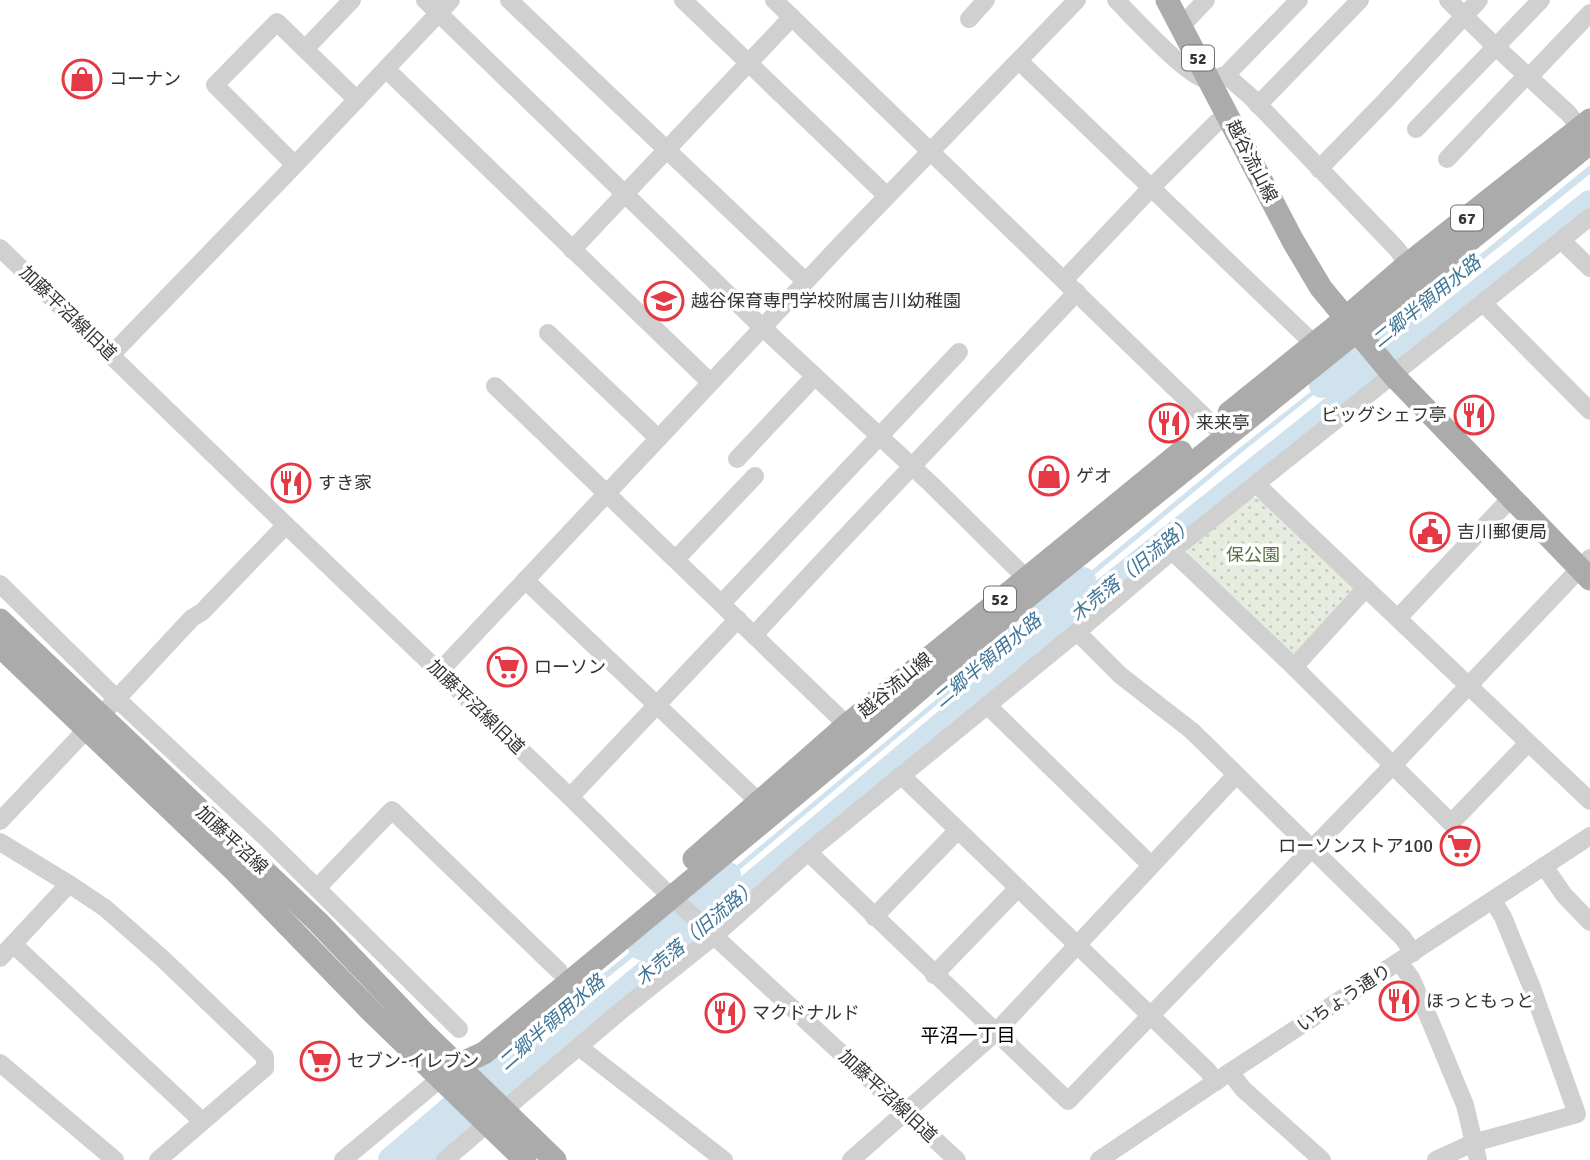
<svg xmlns="http://www.w3.org/2000/svg" width="1590" height="1160" font-family="Signika,'Noto Sans JP',sans-serif">
<style>
.park{fill:url(#park-dots)}
.water{fill:#cfe2ee}
.lines{fill:none;stroke-linecap:round;stroke-linejoin:round}
.river{stroke:#cfe2ee;stroke-width:26}
.minor{stroke:#d0d0d0;stroke-width:18}
.major{stroke:#ababab;stroke-width:23}
.labels{text-anchor:middle;stroke-width:7;stroke-linejoin:round;paint-order:stroke}
.shield{fill:#fff;stroke:#707070;stroke-width:2}
.shield-label{font-size:16px;font-weight:bold;fill:#333}
.poi-label{font-size:18px;fill:#333;stroke:#fff;text-anchor:start}
.street-label{font-size:18px;fill:#333;stroke:#fff}
.park-label{font-size:18px;fill:#56703f;stroke:#fff}
.water-label{font-size:19px;font-style:italic;fill:#3f7597;stroke:#fff}
.neighbourhood-label{font-size:19px;fill:#000;stroke:#fff}
</style>
<defs>
<pattern id="park-dots" width="8" height="8" patternUnits="userSpaceOnUse" patternTransform="scale(1.75)"><rect width="8" height="8" fill="#e6ecdf"/><path d="M2 2h.1M6 6h.1" fill="none" stroke="#c6cbc0" stroke-width="1.8" stroke-linecap="round"/></pattern>
</defs>
<rect width="100%" height="100%" fill="#fff"/>
<!-- park -->
<path class="park" d="M 1252,497 L 1262,499 L 1353,586 L 1355,592 L 1295,653 L 1290,653 L 1187,555 L 1188,546 Z"/>
<!-- water -->
<g class="water">
<path d="M 1590,165 L 1590,174 L 1383,340 L 1380,336 Z"/>
<path d="M 1348,362 L 1351,365 L 1235,458 L 1059,604 L 1056,600 L 1232,454 Z"/>
<path d="M 1046,608 L 1049,611 L 702,901 L 700,896 Z"/>
<path d="M 667,922 L 671,927 L 587,994 L 505,1068 L 503,1060 L 582,991 Z"/>
<path d="M 437,1120 L 441,1122 L 396,1160 L 388,1160 Z"/>
</g>
<g class="lines">
<!-- river -->
<g class="river">
<path d="M 1322,385 L 1409,315"/>
<path d="M 1021,632 L 1083,580"/>
<path d="M 641,947 L 728,875"/>
<path d="M 391,1160 L 529,1042"/>
<path d="M 423,1160 L 1059,627 L 1590,203"/>
</g>
<!-- minor -->
<g class="minor">
<path d="M 425,0 L 762,327 L 932,485 L 1026,578"/>
<path d="M 509,0 L 805,281"/>
<path d="M 683,0 L 887,196"/>
<path d="M 774,0 L 1214,426"/>
<path d="M 1116,0 C 1131,15 1188,77 1205,79 C 1213,81 1218,76 1226,75 L 1251,97 L 1397,249 L 1408,264"/>
<path d="M 1448,0 L 1496,47 L 1568,113 L 1580,128"/>
<path d="M 969,19 L 986,0"/>
<path d="M 1180,23 L 1187,20 L 1206,0"/>
<path d="M 305,49 L 352,0"/>
<path d="M 1019,61 L 1313,343"/>
<path d="M 386,69 L 710,382"/>
<path d="M 1226,75 L 1299,0"/>
<path d="M 1529,77 L 1590,13"/>
<path d="M 1258,105 L 1360,0"/>
<path d="M 1416,129 L 1541,0"/>
<path d="M 1447,159 L 1527,75"/>
<path d="M 295,165 L 215,85 L 277,22 L 357,100"/>
<path d="M 1319,169 L 1386,100 L 1479,0"/>
<path d="M 1561,240 L 1590,268"/>
<path d="M 0,248 L 286,525 L 570,797 L 661,887 L 957,1160"/>
<path d="M 572,250 L 792,17"/>
<path d="M 1064,280 L 1152,187 L 1216,123 L 1229,116"/>
<path d="M 1483,303 L 1590,411"/>
<path d="M 548,333 L 658,438"/>
<path d="M 111,355 L 295,165 L 451,0"/>
<path d="M 495,386 L 847,725"/>
<path d="M 737,459 L 815,376"/>
<path d="M 1257,485 L 1590,801"/>
<path d="M 1172,551 L 1294,667 L 1451,823 L 1528,743"/>
<path d="M 676,559 L 755,476"/>
<path d="M 525,580 L 759,802"/>
<path d="M 0,584 L 117,699 L 267,839 L 459,1029"/>
<path d="M 722,603 L 959,352"/>
<path d="M 1398,618 L 1511,498"/>
<path d="M 1077,632 L 1120,675 L 1192,731 L 1403,938 L 1413,953"/>
<path d="M 754,635 L 831,552 L 1077,292"/>
<path d="M 1294,667 L 1366,588"/>
<path d="M 439,672 L 843,242 L 1077,0"/>
<path d="M 987,705 L 1151,865"/>
<path d="M 110,706 L 192,618 L 202,612 L 286,525"/>
<path d="M 901,775 L 1208,1071 L 1216,1082"/>
<path d="M 570,797 L 738,619"/>
<path d="M 0,821 L 87,729"/>
<path d="M 0,842 L 69,884 L 105,908 L 163,959 L 265,1057 L 265,1068 L 158,1160"/>
<path d="M 808,852 L 1068,1101 L 1393,765 L 1590,558"/>
<path d="M 1544,866 L 1564,895 L 1590,922"/>
<path d="M 317,888 L 392,810 L 559,971"/>
<path d="M 874,917 L 958,830"/>
<path d="M 13,944 L 202,1121"/>
<path d="M 0,958 L 69,884"/>
<path d="M 1399,962 L 1411,978 L 1431,1023 L 1465,1105 L 1478,1160"/>
<path d="M 934,975 L 1018,888"/>
<path d="M 579,1047 L 724,1160"/>
<path d="M 0,1063 L 115,1160"/>
<path d="M 1230,1072 L 1243,1089 L 1322,1160"/>
<path d="M 504,1110 L 623,1009 L 713,937 L 808,852 L 1077,632 L 1172,551 L 1590,217"/>
<path d="M 343,1160 L 441,1078"/>
<path d="M 445,1160 L 488,1123"/>
<path d="M 851,1160 L 996,1032 L 1236,775"/>
<path d="M 1099,1160 L 1230,1072 L 1590,836"/>
<path d="M 1436,1160 L 1473,1143 L 1577,1114 L 1532,988 L 1503,917 L 1493,901"/>
</g>
<!-- major -->
<g class="major">
<path d="M 1167,0 L 1293,241 L 1321,288 L 1393,375 L 1590,579"/>
<path d="M 1229,413 L 1334,328 L 1408,264 L 1590,120"/>
<path d="M 0,620 L 318,922 L 423,1032 L 555,1160"/>
<path d="M 0,646 L 235,871 L 372,1012 L 525,1160"/>
<path d="M 694,859 L 847,725 L 1181,452"/>
<path d="M 441,1078 L 458,1065 L 484,1053 L 861,740 L 1027,597 L 1590,143"/>
</g>
</g>
<!-- icons -->
<defs>
<symbol id="shop-ring" viewBox="-11 -11 22 22"><circle r="9.5" fill="#fff" stroke="#e63946" stroke-width="1.5"/><path d="M-5-2.5h2.3a2.7 3.5 0 0 1 5.4 0H5L5.5 6h-11ZM-1.5-2.5h3a1.5 2.3 0 0 0-3 0Z" fill="#e63946"/></symbol>
<symbol id="school-ring" viewBox="-11 -11 22 22"><circle r="9.5" fill="#fff" stroke="#e63946" stroke-width="1.5"/><path d="M0-5L7-2L0 1L-7-2ZM-4 1L0 2.5L4 1V4Q0 6-4 4Z" fill="#e63946"/></symbol>
<symbol id="restaurant-ring" viewBox="-11 -11 22 22"><circle r="9.5" fill="#fff" stroke="#e63946" stroke-width="1.5"/><path d="M-5-6h1v4h1v-4h1v4h1v-4h1v5L-1.5 .5V6h-2V.5L-5-1ZM5-6V6H3V1.5H1.5Q1.5-4 5-6Z" fill="#e63946"/></symbol>
<symbol id="civic-ring" viewBox="-11 -11 22 22"><circle r="9.5" fill="#fff" stroke="#e63946" stroke-width="1.5"/><path d="M-.6-6.5H3V-4.5H.6V-3L4-1V1h2V6H-6V1h2V-1L-.6-3ZM-1.2 2.5V6h2.4V2.5Z" fill="#e63946"/></symbol>
<symbol id="supermarket-ring" viewBox="-11 -11 22 22"><circle r="9.5" fill="#fff" stroke="#e63946" stroke-width="1.5"/><path d="M-6-5.5h2.5l.6 2H6L4.5 2H-2.5L-4.4-4H-6ZM-1.5 3.2a1.3 1.3 0 1 0 .1 0ZM3 3.2a1.3 1.3 0 1 0 .1 0Z" fill="#e63946"/></symbol>
</defs>
<g fill-rule="evenodd">
<use href="#shop-ring" x="60" y="57" width="44" height="44"/>
<use href="#school-ring" x="642" y="279" width="44" height="44"/>
<use href="#restaurant-ring" x="1452" y="393" width="44" height="44"/>
<use href="#restaurant-ring" x="1147" y="401" width="44" height="44"/>
<use href="#shop-ring" x="1027" y="454" width="44" height="44"/>
<use href="#restaurant-ring" x="269" y="461" width="44" height="44"/>
<use href="#civic-ring" x="1408" y="510" width="44" height="44"/>
<use href="#supermarket-ring" x="485" y="645" width="44" height="44"/>
<use href="#supermarket-ring" x="1438" y="824" width="44" height="44"/>
<use href="#restaurant-ring" x="1377" y="979" width="44" height="44"/>
<use href="#restaurant-ring" x="703" y="991" width="44" height="44"/>
<use href="#supermarket-ring" x="298" y="1039" width="44" height="44"/>
</g>
<g class="labels">
<!-- shield labels -->
<g class="shield">
<rect x="1182" y="45.5" width="32" height="25" rx="5"/>
<rect x="1451" y="205.5" width="32" height="25" rx="5"/>
<rect x="984" y="586.5" width="32" height="25" rx="5"/>
</g>
<g class="shield-label">
<text x="1198" y="64">52</text>
<text x="1467" y="224">67</text>
<text x="1000" y="605">52</text>
</g>
<!-- poi labels -->
<g class="poi-label">
<text x="109" y="85">コーナン</text>
<text x="691" y="307">越谷保育専門学校附属吉川幼稚園</text>
<text x="1447" y="421" text-anchor="end">ビッグシェフ亭</text>
<text x="1196" y="429">来来亭</text>
<text x="1076" y="482">ゲオ</text>
<text x="318" y="489">すき家</text>
<text x="1457" y="538">吉川郵便局</text>
<text x="534" y="673">ローソン</text>
<text x="1433" y="852" text-anchor="end">ローソンストア100</text>
<text x="1426" y="1007">ほっともっと</text>
<text x="752" y="1019">マクドナルド</text>
<text x="347" y="1067">セブン-イレブン</text>
</g>
<!-- street labels -->
<g class="street-label">
<text transform="translate(1252 161) rotate(63)" y="6">越谷流山線</text>
<text transform="translate(68 313) rotate(44)" y="6">加藤平沼線旧道</text>
<text transform="translate(895 685) rotate(-40)" y="6">越谷流山線</text>
<text transform="translate(476 707) rotate(44)" y="6">加藤平沼線旧道</text>
<text transform="translate(232 840) rotate(43)" y="6">加藤平沼線</text>
<text transform="translate(1344 998) rotate(-33)" y="6">いちょう通り</text>
<text transform="translate(888 1096) rotate(43)" y="6">加藤平沼線旧道</text>
</g>
<!-- park labels -->
<g class="park-label">
<text x="1253" y="561">保公園</text>
</g>
<!-- water labels -->
<g class="water-label">
<text transform="translate(1426 301) rotate(-39)" y="7">二郷半領用水路</text>
<text transform="translate(1132 569) rotate(-39)" y="7">木売落（旧流路）</text>
<text transform="translate(987 660) rotate(-40)" y="7">二郷半領用水路</text>
<text transform="translate(696 932) rotate(-40)" y="7">木売落（旧流路）</text>
<text transform="translate(551 1022) rotate(-41)" y="7">二郷半領用水路</text>
</g>
<!-- neighbourhood labels -->
<g class="neighbourhood-label">
<text x="968" y="1042">平沼一丁目</text>
</g>
</g>
</svg>
